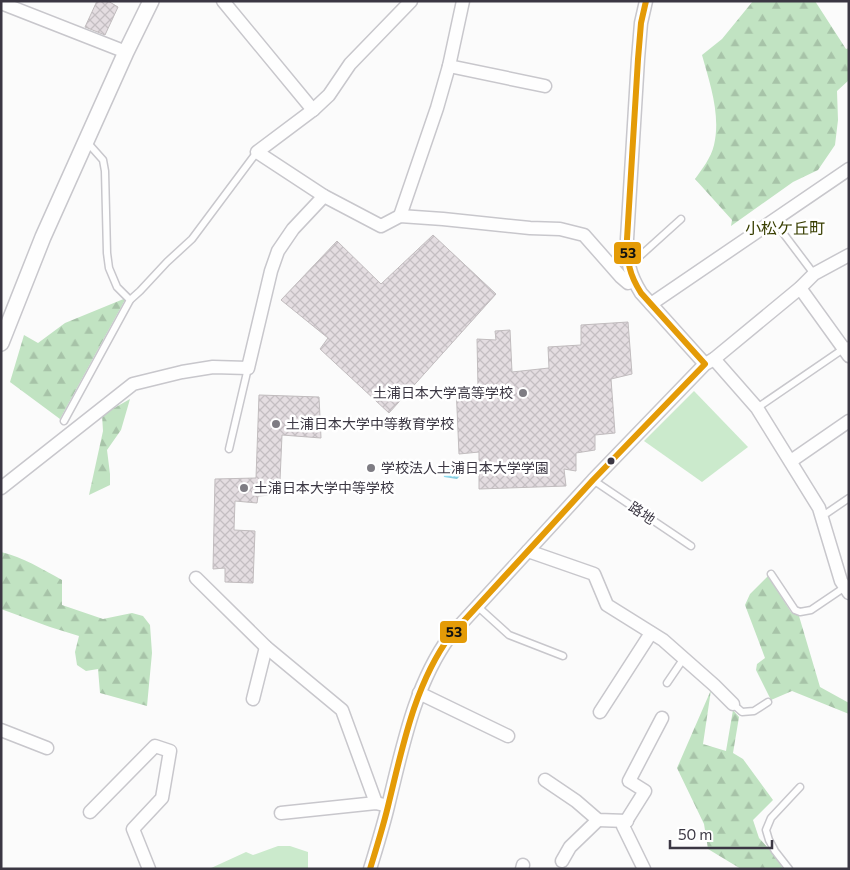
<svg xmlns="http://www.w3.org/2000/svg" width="850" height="870" font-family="Commissioner,'Noto Sans JP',sans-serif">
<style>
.green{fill:#cbeacc}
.forest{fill:url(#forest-firs)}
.water{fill:url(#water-rules)}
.building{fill:url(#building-cross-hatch);stroke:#c1bcbe}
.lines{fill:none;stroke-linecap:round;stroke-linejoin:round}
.service-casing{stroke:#c8c7cc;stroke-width:9}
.minor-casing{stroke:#c8c7cc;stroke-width:15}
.tertiary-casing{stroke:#c8c7cc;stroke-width:18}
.service{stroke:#fefefe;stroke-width:6}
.minor{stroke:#fefefe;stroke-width:12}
.tertiary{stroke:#fefefe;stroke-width:15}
.bus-1-casing{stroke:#fff;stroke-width:10}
.bus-1{stroke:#e49b07;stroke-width:6}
.poi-dot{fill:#7e7c83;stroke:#fff;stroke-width:2}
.bus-dot{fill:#3b3743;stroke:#fff;stroke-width:2}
.labels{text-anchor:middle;stroke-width:5;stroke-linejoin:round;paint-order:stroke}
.poi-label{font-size:14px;fill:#3b3743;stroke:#fff;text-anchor:start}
.street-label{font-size:14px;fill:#3b3743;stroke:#fff}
.quarter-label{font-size:16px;fill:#383e00;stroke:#fff}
.line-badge{stroke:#fff;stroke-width:2}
.pale-badge-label{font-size:14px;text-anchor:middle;font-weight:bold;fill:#111}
</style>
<defs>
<pattern id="forest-firs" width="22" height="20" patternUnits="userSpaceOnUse" patternTransform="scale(1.25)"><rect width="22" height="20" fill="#c1e3c2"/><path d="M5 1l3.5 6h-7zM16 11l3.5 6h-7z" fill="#a7c3a8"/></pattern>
<pattern id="water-rules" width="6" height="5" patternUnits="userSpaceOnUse" patternTransform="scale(1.25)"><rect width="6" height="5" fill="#91dcf0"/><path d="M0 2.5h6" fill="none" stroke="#7ebdcf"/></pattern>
<pattern id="building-cross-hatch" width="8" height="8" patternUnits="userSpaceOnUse" patternTransform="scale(1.25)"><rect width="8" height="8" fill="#e4dde1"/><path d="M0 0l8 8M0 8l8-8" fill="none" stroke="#c4bec2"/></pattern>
</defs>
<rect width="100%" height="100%" fill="#fbfbfb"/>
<!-- green -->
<g class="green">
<path d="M 694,391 L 748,447 L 702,482 L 644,441 Z"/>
<path d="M 278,846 L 290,846 L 308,852 L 308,869 L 209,869 L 246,852 L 253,855 Z"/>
</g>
<!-- forest -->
<g class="forest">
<path d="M 753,1 L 815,1 L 846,49 L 849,48 L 849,80 L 837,91 L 838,120 L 835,145 L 818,170 L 793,182 L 731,226 L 732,220 L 695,179 C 702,169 711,158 714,145 C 721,115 710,84 702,55 L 722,39 Z"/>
<path d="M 126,298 L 60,419 L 10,382 L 24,335 L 38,343 L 65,323 Z"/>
<path d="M 130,399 L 121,430 L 107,450 L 110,474 L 110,485 L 89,495 L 103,431 L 102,415 Z"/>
<path d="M 1,552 C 23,557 42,569 62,580 L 62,605 L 103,619 L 132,613 L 143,616 L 150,625 L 152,653 L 147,706 L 100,693 L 98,669 L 86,671 L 77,665 L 75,652 L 79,636 L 50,627 L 1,609 Z"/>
<path d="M 768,576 L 791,612 L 799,616 L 820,687 L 849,703 L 849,714 L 792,691 L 771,700 L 756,670 L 757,664 L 765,658 L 745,605 L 750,594 Z"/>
<path d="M 711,690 L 703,744 L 726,751 L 733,710 L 739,717 L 733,753 L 743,759 L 773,800 L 753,820 L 759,838 L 776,857 L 783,869 L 741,869 L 708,849 L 704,824 L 677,768 Z"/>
</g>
<!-- water -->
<path class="water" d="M 452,463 L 459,467 L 463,473 L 457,479 L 444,477 L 443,472 Z"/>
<!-- building -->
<g class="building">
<path d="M 97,1 L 108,1 L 118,7 L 105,35 L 85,27 Z"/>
<path d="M 433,235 L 496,294 L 389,413 L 320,349 L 328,338 L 281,300 L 337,241 L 381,284 Z"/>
<path d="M 628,322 L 632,374 L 611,379 L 615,433 L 595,435 L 595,450 L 576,453 L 576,471 L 564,469 L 566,486 L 479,489 L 479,452 L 459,454 L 456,386 L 478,388 L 477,339 L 496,340 L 495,331 L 510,330 L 512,372 L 549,368 L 548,347 L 581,345 L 581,325 Z"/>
<path d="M 259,395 L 319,397 L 321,438 L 282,435 L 280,480 L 273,480 L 271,495 L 258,496 L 257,503 L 235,501 L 234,530 L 255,531 L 253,583 L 225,582 L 225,568 L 213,569 L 215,479 L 256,478 Z"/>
</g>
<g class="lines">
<defs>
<g id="service">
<path d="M 87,142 L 103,160 L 105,171 L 107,253 L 109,268 L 117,287 L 130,300"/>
<path d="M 774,221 L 814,274"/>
<path d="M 630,265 L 681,219"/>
<path d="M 757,408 L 849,345"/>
<path d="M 64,421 L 130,300 L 140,291 L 167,262 L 192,239 L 257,152"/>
<path d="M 229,449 L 248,368"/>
<path d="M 593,480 L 691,546"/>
<path d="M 821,515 L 827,513 L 849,498"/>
<path d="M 771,574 L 795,610 L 800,612 L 811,610 L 845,587"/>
<path d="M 477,606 L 509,635 L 563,656"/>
<path d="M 667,683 L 684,658"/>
<path d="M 733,704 L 742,712 L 754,711 L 768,702"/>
<path d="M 789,869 L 775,851 L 769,840 L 766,830 L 771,818 L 800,787"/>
</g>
<g id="minor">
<path d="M 223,1 L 313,110"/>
<path d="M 411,1 L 350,64 L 329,95 L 313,110 L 257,152 L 324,196 L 381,226 L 400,216 L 443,219 L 530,228 L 560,229 L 584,235 L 621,277 L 628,283 L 634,281"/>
<path d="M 1,3 L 126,52"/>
<path d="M 449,66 L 545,86"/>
<path d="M 400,216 L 437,108 L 449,66 L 463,1"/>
<path d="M 800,288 L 849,356"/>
<path d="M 651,304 L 849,169"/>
<path d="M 714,359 L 757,408 L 819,508 L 841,581 L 849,593"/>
<path d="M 707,363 L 714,359 L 800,288 L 814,274 L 849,255"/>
<path d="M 791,461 L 849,421"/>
<path d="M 1,488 L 133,384 L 182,372 L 213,367 L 248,368 L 271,271 L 278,251 L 293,229 L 324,196"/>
<path d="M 528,551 L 594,574 L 607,605 L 663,640 L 714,685 L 733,704"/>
<path d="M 196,578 L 266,647 L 342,710 L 376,803"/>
<path d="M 419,693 L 508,736"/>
<path d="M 253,699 L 266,647"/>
<path d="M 600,712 L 651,633"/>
<path d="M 1,730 L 47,748"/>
<path d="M 545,780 L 576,801 L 598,820 L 627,821"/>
<path d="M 90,812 L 155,746 L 170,751 L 162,798 L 133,829 L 149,869"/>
<path d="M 281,813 L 376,803 L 384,805"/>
<path d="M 562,861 L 570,847 L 598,820"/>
<path d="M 370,869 C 377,846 384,824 389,802 C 403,745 415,684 450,636 L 593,480 L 705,364 L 641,293 C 628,272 628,263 627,239 L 638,59 L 641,23 L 646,1"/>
<path d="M 522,869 L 523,865"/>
<path d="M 644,869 L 623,826 L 645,791 L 629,781 L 662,718"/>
</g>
<path id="tertiary" d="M 1,343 L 43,237 L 126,52 L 151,1"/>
</defs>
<!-- service casing -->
<use href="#service" class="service-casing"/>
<!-- minor casing -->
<use href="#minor" class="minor-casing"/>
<!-- tertiary casing -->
<use href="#tertiary" class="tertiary-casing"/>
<!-- service -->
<use href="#service" class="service"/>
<!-- minor -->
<use href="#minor" class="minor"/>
<!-- tertiary -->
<use href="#tertiary" class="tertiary"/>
<defs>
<path id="bus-1" d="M 370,869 C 377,846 384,824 389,802 C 403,745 415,684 450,636 L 593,480 L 705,364 L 641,293 C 628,272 628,263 627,239 L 638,59 L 641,23 L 646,1"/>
</defs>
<!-- bus-1 casing -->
<use href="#bus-1" class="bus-1-casing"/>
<!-- bus-1 -->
<use href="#bus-1" class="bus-1"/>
</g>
<!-- markers -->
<g class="poi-dot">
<circle cx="523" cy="393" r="5"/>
<circle cx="276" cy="424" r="5"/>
<circle cx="371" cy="468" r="5"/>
<circle cx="244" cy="488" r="5"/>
</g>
<circle class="bus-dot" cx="611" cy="461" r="4.5"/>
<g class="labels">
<!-- poi labels -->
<g class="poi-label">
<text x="513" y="398" text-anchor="end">土浦日本大学高等学校</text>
<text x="286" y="429">土浦日本大学中等教育学校</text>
<text x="381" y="473">学校法人土浦日本大学学園</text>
<text x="254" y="493">土浦日本大学中等学校</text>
</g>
<!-- street labels -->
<g class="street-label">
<text transform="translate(642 513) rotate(34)" y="5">路地</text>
</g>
<!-- quarter labels -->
<g class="quarter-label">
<text x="785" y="234">小松ケ丘町</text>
</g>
</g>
<g class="line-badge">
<rect x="613" y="241" width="29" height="24" rx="5" fill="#e49b07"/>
<rect x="439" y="620" width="29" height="24" rx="5" fill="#e49b07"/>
</g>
<g class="pale-badge-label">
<text x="628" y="258">53</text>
<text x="454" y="637">53</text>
</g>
<!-- border -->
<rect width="850" height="870" fill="none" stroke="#3b3743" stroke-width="5"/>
<!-- scale -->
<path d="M670 840v8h102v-8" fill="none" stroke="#3b3743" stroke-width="2.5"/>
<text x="678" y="840" font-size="15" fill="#3b3743" stroke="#ffffff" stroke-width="4" paint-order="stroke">50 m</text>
</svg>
